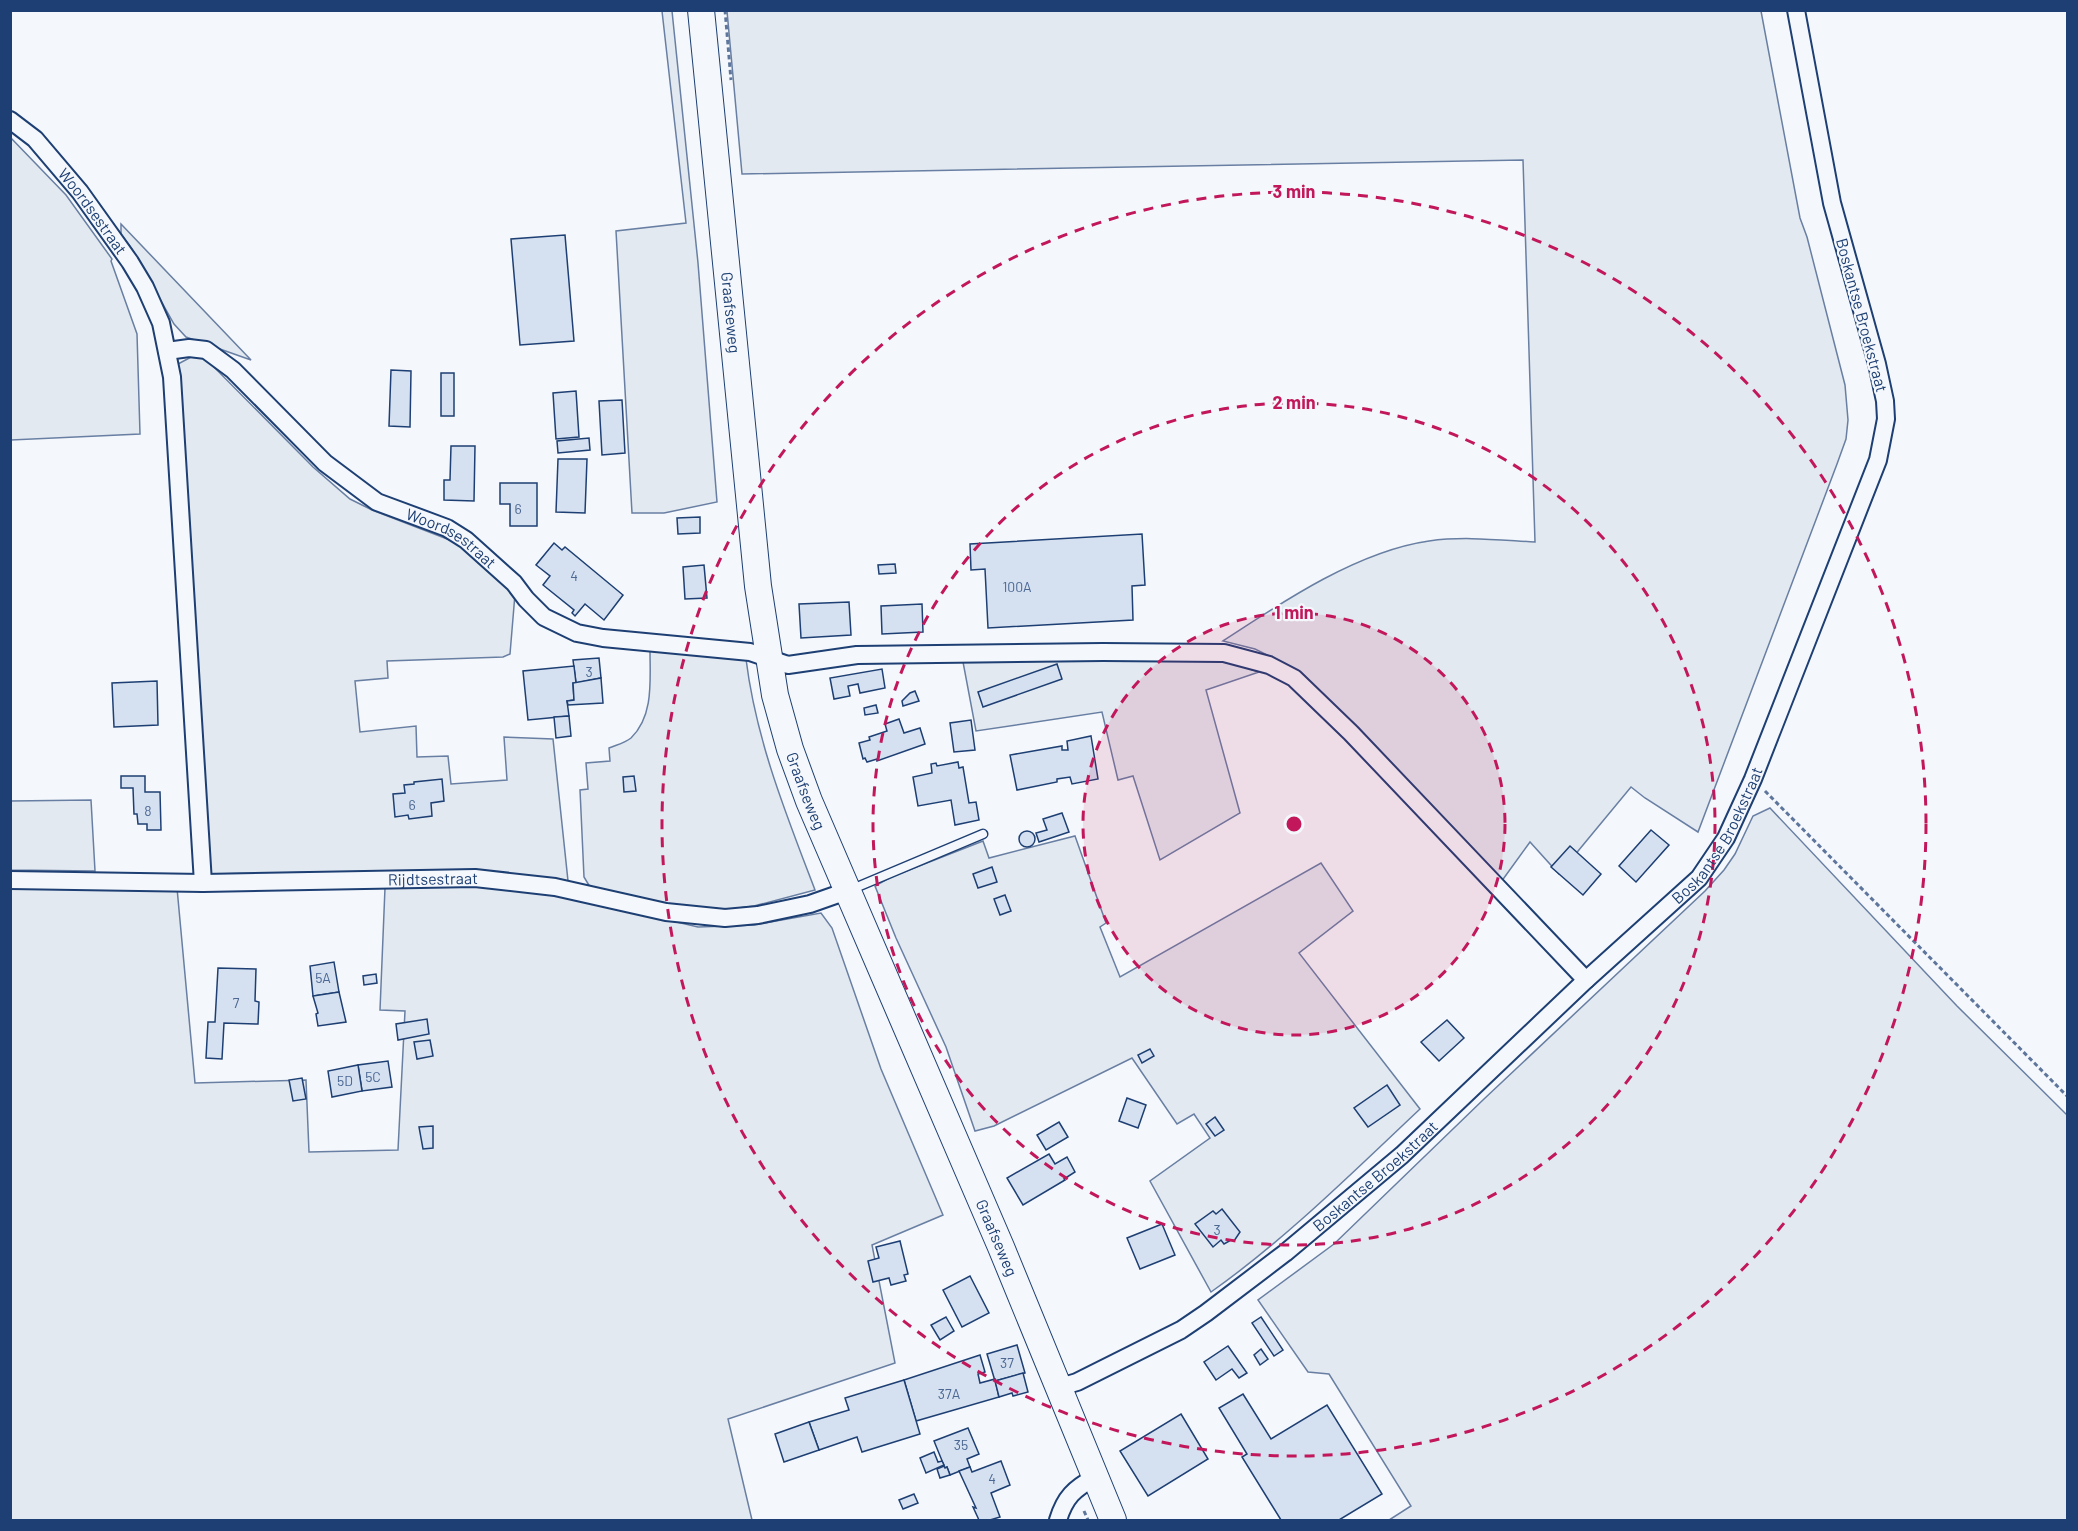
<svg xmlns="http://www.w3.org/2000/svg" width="2078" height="1531" font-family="Barlow,sans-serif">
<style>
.green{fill:#e3e9f0;stroke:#687fa3;stroke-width:1.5}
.building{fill:#d5e0f0;stroke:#1d3f73;stroke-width:1.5}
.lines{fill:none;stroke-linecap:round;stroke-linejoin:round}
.lane-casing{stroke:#1d3f73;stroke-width:11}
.street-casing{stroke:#1d3f73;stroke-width:20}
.primary-casing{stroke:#1d3f73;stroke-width:28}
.path{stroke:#5e769c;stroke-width:3;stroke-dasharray:4.5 3;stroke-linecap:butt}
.lane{stroke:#f4f7fb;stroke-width:8}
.street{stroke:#f4f7fb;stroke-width:16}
.primary{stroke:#f4f7fb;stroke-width:26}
.ring{fill:none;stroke:#c2185b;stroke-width:3;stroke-dasharray:10 8}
.labels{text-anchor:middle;stroke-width:4.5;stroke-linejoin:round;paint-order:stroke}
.number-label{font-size:14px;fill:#4b6792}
.street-label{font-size:16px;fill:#1d3f73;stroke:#f4f7fb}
.centre{fill:#c2185b;stroke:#f4f7fb;stroke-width:3}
.ring-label{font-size:18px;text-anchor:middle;font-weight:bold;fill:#c2185b;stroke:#f4f7fb;stroke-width:4.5;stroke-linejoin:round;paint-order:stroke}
</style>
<rect width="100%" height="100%" fill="#f4f7fb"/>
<!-- green -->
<g class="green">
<path d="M 662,11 L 672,11 L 698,263 L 717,502 L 664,513 L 632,513 L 616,231 L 686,223 Z"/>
<path d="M 727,11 L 1761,11 L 1800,218 L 1807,237 L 1845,385 L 1848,420 L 1846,439 L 1837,464 L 1698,832 L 1645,798 L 1631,787 L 1559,874 L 1530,842 L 1501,882 L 1286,664 L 1255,649 L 1223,641 C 1282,602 1358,551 1429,541 C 1464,536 1499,540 1535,542 L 1523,160 L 742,174 Z"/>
<path d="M 10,137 L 66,195 L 112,259 L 111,261 L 137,334 L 140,434 L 11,440 Z"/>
<path d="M 121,224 L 251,360 L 186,337 L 174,324 L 132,249 L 121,234 Z"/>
<path d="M 193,356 L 201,357 L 208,361 L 313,467 L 350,499 L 372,510 L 455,542 L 486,566 L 515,594 L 510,654 L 503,657 L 387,661 L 388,678 L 355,681 L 360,732 L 416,726 L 417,757 L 448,756 L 451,784 L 507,780 L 504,737 L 553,739 L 568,881 L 469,870 L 209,874 L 178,364 Z"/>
<path d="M 650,651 L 746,659 C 756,740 786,814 815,890 L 754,906 L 716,911 L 661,904 L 590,887 L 584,877 L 580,790 L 588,789 L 586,763 L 610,761 L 609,748 C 616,745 625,743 631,738 C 654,716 650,680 650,651 Z"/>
<path d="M 1203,660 L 1232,663 L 1259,672 L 1206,690 L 1240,813 L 1160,860 L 1133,776 L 1118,780 L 1102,712 L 976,731 L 963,662 Z"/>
<path d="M 91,800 L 95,871 L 11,870 L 11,801 Z"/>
<path d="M 1770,808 L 1957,1006 L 2067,1115 L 2067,1520 L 1389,1520 L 1411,1506 L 1329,1374 L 1308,1372 L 1258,1300 L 1334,1244 L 1484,1099 L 1705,891 L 1724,870 L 1735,854 L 1753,816 Z"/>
<path d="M 1075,836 L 1106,923 L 1100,927 L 1120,977 L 1321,863 L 1353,911 L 1299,953 L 1420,1109 C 1353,1172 1286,1239 1211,1292 L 1150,1181 L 1210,1138 L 1194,1114 L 1177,1124 L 1132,1058 L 994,1126 L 975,1131 L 946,1047 L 896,938 L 875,886 L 891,877 L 983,841 L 989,858 Z"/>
<path d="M 11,885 L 177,888 L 195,1083 L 306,1080 L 309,1152 L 398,1150 L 405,1011 L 380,1010 L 385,888 L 481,886 L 556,894 L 698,927 L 754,925 L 821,913 L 832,928 L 881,1069 L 943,1215 L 872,1245 L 895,1363 L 728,1419 L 752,1520 L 11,1520 Z"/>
</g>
<!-- building -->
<g class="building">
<path d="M 565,235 L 574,341 L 520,345 L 511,239 Z"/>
<path d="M 391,370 L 411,371 L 410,427 L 389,426 Z"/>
<rect x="441" y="373" width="13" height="43"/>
<path d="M 576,391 L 579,437 L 556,439 L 553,393 Z"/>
<path d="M 622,400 L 625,453 L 602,455 L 599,401 Z"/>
<path d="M 589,438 L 590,450 L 558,453 L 557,441 Z"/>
<path d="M 451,446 L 475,446 L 474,501 L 444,500 L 444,480 L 450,480 Z"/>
<path d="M 558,459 L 587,459 L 585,513 L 556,512 Z"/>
<path d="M 500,483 L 537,483 L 537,526 L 510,526 L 510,504 L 500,504 Z"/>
<path d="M 700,517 L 700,533 L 678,534 L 677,518 Z"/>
<path d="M 1142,534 L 1145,585 L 1132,586 L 1133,620 L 988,628 L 985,569 L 971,570 L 970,544 Z"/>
<path d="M 554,543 L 562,550 L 565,547 L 623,595 L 604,620 L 585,604 L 575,616 L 572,613 L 574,610 L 543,585 L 550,576 L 536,565 Z"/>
<path d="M 895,564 L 896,573 L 879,574 L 878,565 Z"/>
<path d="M 704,565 L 707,598 L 685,599 L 683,567 Z"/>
<path d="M 849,602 L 851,635 L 801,638 L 799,604 Z"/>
<path d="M 922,604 L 923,632 L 882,634 L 881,606 Z"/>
<path d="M 599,658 L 601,678 L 576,683 L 573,660 Z"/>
<path d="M 1057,664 L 1062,679 L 983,707 L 978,692 Z"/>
<path d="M 574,666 L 576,683 L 573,683 L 574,700 L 567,701 L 569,716 L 528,720 L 523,671 Z"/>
<path d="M 882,669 L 885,688 L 860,693 L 858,684 L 848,686 L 850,696 L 834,699 L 830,678 Z"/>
<path d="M 601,678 L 603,703 L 568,705 L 567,701 L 574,700 L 573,683 Z"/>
<path d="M 157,681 L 158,725 L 114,727 L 112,683 Z"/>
<path d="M 915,691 L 919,701 L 903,706 L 902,701 L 910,693 Z"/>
<path d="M 876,705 L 878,713 L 865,715 L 864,708 Z"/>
<path d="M 569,716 L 571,736 L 556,738 L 554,717 Z"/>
<path d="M 899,719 L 904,733 L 920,728 L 925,744 L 877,761 L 877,759 L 867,762 L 865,758 L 863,759 L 859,743 L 870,740 L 869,737 L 887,731 L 885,724 Z"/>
<path d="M 971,720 L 975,750 L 954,752 L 950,723 Z"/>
<path d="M 1091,736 L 1098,779 L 1072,784 L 1070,777 L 1057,779 L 1057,782 L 1017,790 L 1010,755 L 1062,746 L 1062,750 L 1068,750 L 1067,741 Z"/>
<path d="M 958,762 L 959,768 L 963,767 L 969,803 L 976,802 L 979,820 L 955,825 L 951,800 L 918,806 L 913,777 L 932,773 L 931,764 L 936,763 L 937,766 Z"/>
<path d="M 121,776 L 145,776 L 145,792 L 160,792 L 161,830 L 147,830 L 147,824 L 138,824 L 137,814 L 134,814 L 133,788 L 121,788 Z"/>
<path d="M 634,776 L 636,791 L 624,792 L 623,777 Z"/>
<path d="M 442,779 L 444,801 L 431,803 L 432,816 L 409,819 L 408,815 L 395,817 L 393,794 L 405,793 L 404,785 L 414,784 L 414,782 Z"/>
<path d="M 1062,813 L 1069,832 L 1039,842 L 1036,833 L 1047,830 L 1043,819 Z"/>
<path d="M 1651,830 L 1669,845 L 1636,882 L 1619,866 Z"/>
<circle cx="1027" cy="839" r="8"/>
<path d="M 1570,846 L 1601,874 L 1583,895 L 1551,867 Z"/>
<path d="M 992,867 L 997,882 L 978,888 L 973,874 Z"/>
<path d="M 1005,895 L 1011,911 L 1000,915 L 994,899 Z"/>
<path d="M 334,962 L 339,992 L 313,996 L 310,966 Z"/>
<path d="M 218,968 L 256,969 L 255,1001 L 259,1002 L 258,1024 L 224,1023 L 222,1059 L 206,1058 L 208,1022 L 215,1022 Z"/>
<path d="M 376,974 L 377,983 L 364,985 L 363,976 Z"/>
<path d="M 339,992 L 346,1022 L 318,1026 L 316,1014 L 318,1013 L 313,996 Z"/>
<path d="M 427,1019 L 429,1034 L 398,1040 L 396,1024 Z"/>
<path d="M 1447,1020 L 1464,1038 L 1439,1061 L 1421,1042 Z"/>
<path d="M 430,1040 L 433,1056 L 417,1059 L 414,1042 Z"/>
<path d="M 1150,1049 L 1154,1056 L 1142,1063 L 1138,1055 Z"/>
<path d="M 388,1061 L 392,1087 L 362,1091 L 358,1065 Z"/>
<path d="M 358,1065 L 362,1091 L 332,1097 L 328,1071 Z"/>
<path d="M 302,1078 L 306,1099 L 293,1101 L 289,1080 Z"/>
<path d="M 1387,1085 L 1400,1105 L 1368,1127 L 1354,1108 Z"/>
<path d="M 1127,1098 L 1146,1105 L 1138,1128 L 1119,1121 Z"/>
<path d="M 1215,1117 L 1224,1130 L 1215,1136 L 1206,1124 Z"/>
<path d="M 1059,1122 L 1068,1137 L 1046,1150 L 1037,1135 Z"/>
<path d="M 433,1126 L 433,1148 L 423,1149 L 419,1127 Z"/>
<path d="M 1049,1154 L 1055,1164 L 1067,1157 L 1075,1172 L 1064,1179 L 1065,1180 L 1023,1205 L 1007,1178 Z"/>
<path d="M 1222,1209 L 1240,1232 L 1234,1241 L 1231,1240 L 1224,1244 L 1221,1240 L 1213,1247 L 1195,1224 L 1213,1211 L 1216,1214 Z"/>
<path d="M 1162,1224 L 1175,1255 L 1140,1269 L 1127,1238 Z"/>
<path d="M 900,1241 L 908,1274 L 904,1275 L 906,1281 L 891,1285 L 889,1278 L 873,1282 L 868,1261 L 879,1258 L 876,1247 Z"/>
<path d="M 970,1276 L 989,1313 L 962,1327 L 943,1290 Z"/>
<path d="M 946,1317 L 954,1331 L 940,1340 L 931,1325 Z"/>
<path d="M 1261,1317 L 1283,1350 L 1274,1356 L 1252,1323 Z"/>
<path d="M 1017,1345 L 1025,1373 L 995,1381 L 987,1354 Z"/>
<path d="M 1228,1346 L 1247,1373 L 1239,1378 L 1232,1369 L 1216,1380 L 1204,1362 Z"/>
<path d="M 1261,1349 L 1268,1359 L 1260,1365 L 1254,1355 Z"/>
<path d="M 980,1355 L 985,1372 L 978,1374 L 980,1383 L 995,1379 L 999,1397 L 916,1421 L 904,1380 Z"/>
<path d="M 1023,1373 L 1028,1392 L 1013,1396 L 1012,1393 L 999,1397 L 995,1381 Z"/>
<path d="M 904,1380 L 920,1434 L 862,1452 L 857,1437 L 819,1450 L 809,1422 L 849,1410 L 845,1398 Z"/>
<path d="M 1243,1394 L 1271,1439 L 1327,1405 L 1382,1494 L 1339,1520 L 1281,1520 L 1242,1457 L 1247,1454 L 1219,1408 Z"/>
<path d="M 1181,1414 L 1208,1459 L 1148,1496 L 1120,1451 Z"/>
<path d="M 809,1422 L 819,1450 L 784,1462 L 775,1434 Z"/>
<path d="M 968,1428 L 979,1454 L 967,1459 L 970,1467 L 950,1475 L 947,1467 L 945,1468 L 934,1441 Z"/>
<path d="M 934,1452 L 938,1462 L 942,1461 L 944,1465 L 926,1473 L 920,1458 Z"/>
<path d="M 1001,1461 L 1010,1485 L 991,1493 L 1000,1517 L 990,1520 L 979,1520 L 973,1507 L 976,1508 L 959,1471 L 970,1467 L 972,1472 Z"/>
<path d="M 944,1466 L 945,1468 L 947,1467 L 950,1475 L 940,1478 L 937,1469 Z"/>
<path d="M 914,1494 L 918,1503 L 903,1509 L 899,1500 Z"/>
</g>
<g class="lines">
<defs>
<path id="lane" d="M 850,890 L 983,834"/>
<g id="street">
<path id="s1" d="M 10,120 L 35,139 L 80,192 L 130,262 L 145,287 L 161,323 L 172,377 L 203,883"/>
<path id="s2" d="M 167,351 L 189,348 L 206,350 L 233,370 L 325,463 L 377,502 L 447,528 L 466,540 L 514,583 L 526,599 L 544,617 L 577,633 L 603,638 L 750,652 L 788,665 L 857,655 L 1103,652 L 1224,653 L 1269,665 L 1294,678 L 1351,733 L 1586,980"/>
<path id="s3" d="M 10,880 L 203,883 L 475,878 L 555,887 L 666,912 L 725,918 L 758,915 L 810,904 L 847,891"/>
<path id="s4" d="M 1060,1387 L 1077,1382 L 1181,1330 L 1206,1313 L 1285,1253 L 1402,1155 L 1586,980 L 1699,878 L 1726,838 L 1753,779 L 1878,460 L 1886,419 L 1885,401 L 1877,364 L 1832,203 L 1796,10"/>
<path d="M 1058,1520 C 1065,1497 1074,1489 1095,1477"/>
</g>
<g id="primary">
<path id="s5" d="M 701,10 L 758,586 L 775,695 L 790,749 L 809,801 L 1001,1247 L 1113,1520"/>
</g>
</defs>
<!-- lane casing -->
<use href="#lane" class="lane-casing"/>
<!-- street casing -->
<use href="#street" class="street-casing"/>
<!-- primary casing -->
<use href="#primary" class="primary-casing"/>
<!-- path -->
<g class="path">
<path d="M 725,10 L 731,80"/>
<path d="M 1765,791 L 2068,1097"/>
<path d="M 1084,1511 L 1088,1520"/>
</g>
<!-- lane -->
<use href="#lane" class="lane"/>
<!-- street -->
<use href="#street" class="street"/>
<!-- primary -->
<use href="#primary" class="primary"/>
</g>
<!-- distance rings -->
<circle cx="1294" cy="824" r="211" fill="#c2185b" fill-opacity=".12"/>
<g class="ring">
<circle cx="1294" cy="824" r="211"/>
<circle cx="1294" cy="824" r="421"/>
<circle cx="1294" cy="824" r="632"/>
</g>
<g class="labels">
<!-- number labels -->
<g class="number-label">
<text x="518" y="514">6</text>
<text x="574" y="581">4</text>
<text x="1017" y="592">100A</text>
<text x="589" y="677">3</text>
<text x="412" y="810">6</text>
<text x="148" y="816">8</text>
<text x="323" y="983">5A</text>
<text x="236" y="1008">7</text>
<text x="373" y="1082">5C</text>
<text x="345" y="1086">5D</text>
<text x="1217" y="1235">3</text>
<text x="1007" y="1368">37</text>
<text x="949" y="1399">37A</text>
<text x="961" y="1450">35</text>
<text x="992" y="1484">4</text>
</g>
<!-- street labels -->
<g class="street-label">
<text dy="6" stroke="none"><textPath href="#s1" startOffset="124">Woordsestraat</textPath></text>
<text dy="6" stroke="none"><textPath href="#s5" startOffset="304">Graafseweg</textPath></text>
<text transform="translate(1862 315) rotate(75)" y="6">Boskantse Broekstraat</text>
<text dy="6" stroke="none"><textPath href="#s2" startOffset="352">Woordsestraat</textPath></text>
<text dy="6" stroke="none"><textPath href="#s5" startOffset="790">Graafseweg</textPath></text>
<text dy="6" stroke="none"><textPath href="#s4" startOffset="868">Boskantse Broekstraat</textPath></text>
<text dy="6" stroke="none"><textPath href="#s3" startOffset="423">Rijdtsestraat</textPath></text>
<text dy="6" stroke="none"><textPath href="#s4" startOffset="382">Boskantse Broekstraat</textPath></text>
<text dy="6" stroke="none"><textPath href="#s5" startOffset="1276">Graafseweg</textPath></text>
</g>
</g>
<circle cx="1294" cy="824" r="9" class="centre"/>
<g class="ring-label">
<text x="1294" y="198">3 min</text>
<text x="1294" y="409">2 min</text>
<text x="1294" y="619">1 min</text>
</g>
<!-- border -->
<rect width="2078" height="1531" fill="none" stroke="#1d3f73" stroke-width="24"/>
</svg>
